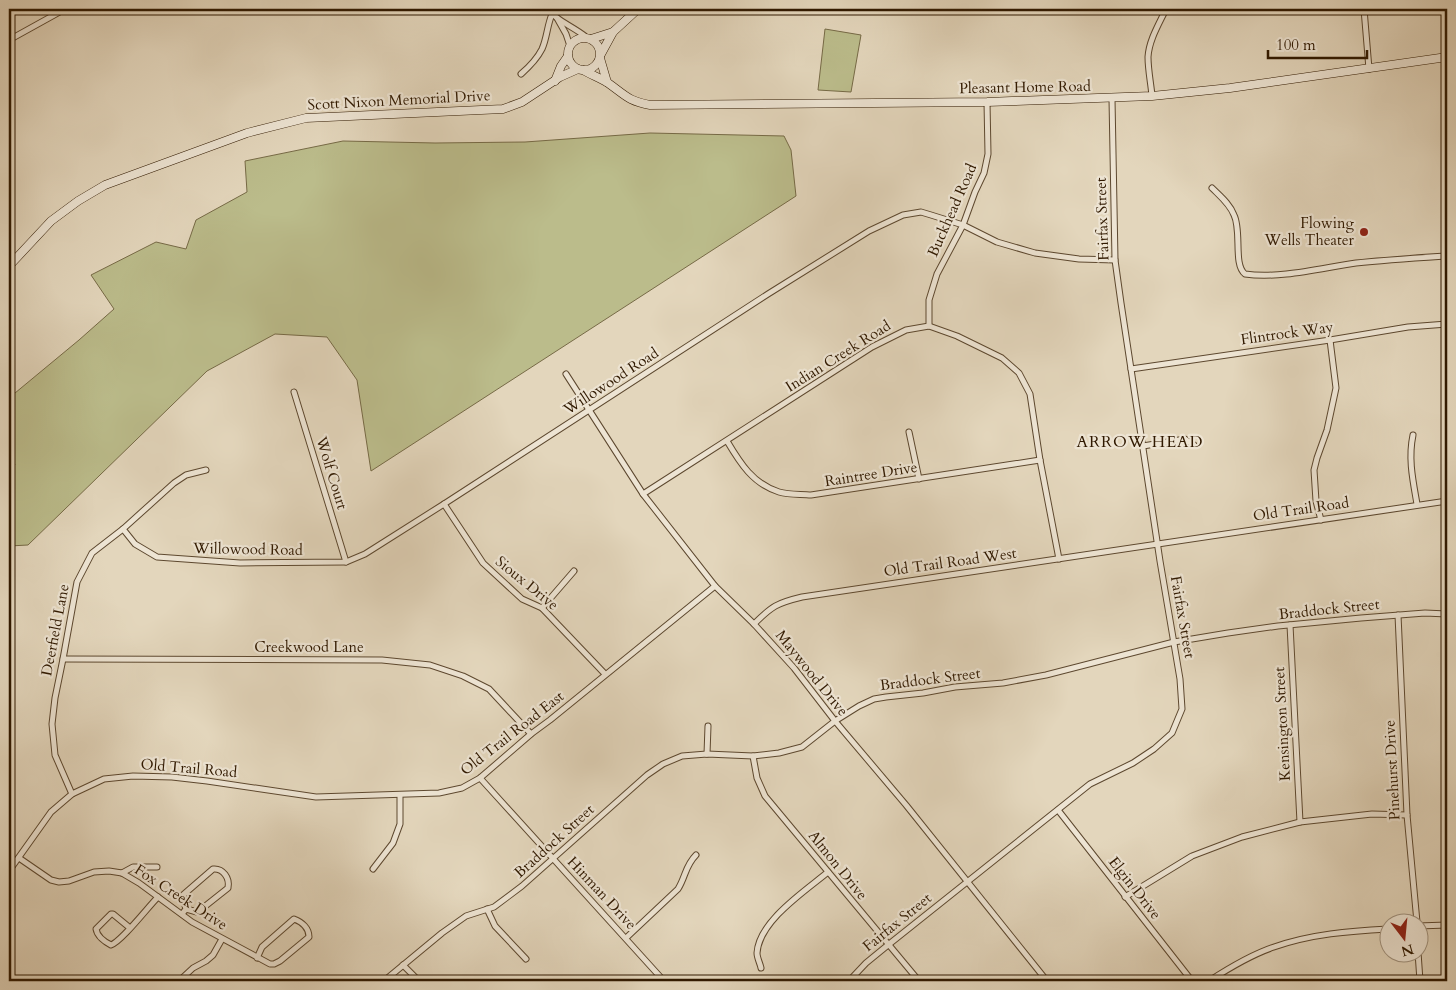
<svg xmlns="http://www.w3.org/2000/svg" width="1456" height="990" font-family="Cardo,serif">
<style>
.green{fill:#bbbc8b;stroke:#766a46}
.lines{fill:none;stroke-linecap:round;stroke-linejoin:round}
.street-casing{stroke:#5d482f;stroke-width:7}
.secondary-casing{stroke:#301900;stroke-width:9}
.street{stroke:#ede4d3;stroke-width:5}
.secondary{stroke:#ede4d3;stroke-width:8}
.poi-dot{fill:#8f2418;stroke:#ede4d3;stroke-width:2}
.labels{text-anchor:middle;stroke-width:4.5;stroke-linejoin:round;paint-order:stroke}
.street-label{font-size:15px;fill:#301900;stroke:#ede4d3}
.poi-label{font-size:15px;fill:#301900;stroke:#ede4d3;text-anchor:end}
.neighbourhood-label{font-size:16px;letter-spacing:1px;fill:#301900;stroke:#ede4d3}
</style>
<rect width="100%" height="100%" fill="#e3d6bc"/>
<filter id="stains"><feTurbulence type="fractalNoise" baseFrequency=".004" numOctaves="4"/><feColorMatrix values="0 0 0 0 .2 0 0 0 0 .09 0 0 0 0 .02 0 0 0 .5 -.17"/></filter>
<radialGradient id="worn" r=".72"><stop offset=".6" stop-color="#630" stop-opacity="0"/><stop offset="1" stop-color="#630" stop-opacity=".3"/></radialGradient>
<!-- green -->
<g class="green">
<path d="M 825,29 L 861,35 L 851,92 L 818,90 Z"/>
<path d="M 650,133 L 784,136 L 791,150 L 796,196 L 371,471 L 357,380 L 327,337 L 275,334 L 207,371 L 28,545 L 9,546 L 9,469 L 15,465 L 9,448 L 9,398 L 79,340 L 114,309 L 91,275 L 156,242 L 186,249 L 196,220 L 247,192 L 245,161 L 343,141 L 435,143 L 525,142 Z"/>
</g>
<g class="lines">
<defs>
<g id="street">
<path d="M 547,9 C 557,21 574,27 586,37"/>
<path d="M 1364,9 L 1369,69"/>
<path d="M 557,18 L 566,34 L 570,46"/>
<path d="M 9,40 L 65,9"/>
<path d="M 521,74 C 529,67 537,59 542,49 C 547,38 547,26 552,14"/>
<path d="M 1152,96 C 1151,84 1148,70 1148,57 C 1149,40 1159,24 1166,9"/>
<path d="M 1212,188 C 1220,196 1230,204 1234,215 C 1242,231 1233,265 1245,274 C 1280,279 1321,268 1356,263 C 1386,260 1417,258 1447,256"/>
<path d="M 929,326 L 929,300 L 937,274 L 963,225 L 975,192 L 984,173 L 988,154 L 987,102"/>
<path d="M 1131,369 L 1330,340 L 1408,327 L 1447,324"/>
<path d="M 566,374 L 643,494 L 715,586 L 754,624 L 794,668 L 835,721 L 906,805 L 1047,981"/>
<path d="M 294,392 L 346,562"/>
<path d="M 909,432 L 919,479"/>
<path d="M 1413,435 C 1408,459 1413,481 1417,504"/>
<path d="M 727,441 C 740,463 753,484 779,492 C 789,495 801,494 811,495 L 1040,460"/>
<path d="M 1143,446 L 1185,439 L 1194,445"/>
<path d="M 643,494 L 872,347 L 906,330 L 929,326 L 957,336 L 1002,358 L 1019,373 L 1030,394 L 1040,460 L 1059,559"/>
<path d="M 444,504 L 483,563 L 522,599 L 542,608 L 605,674"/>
<path d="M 1321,520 L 1316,501 L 1314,470 L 1317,458 L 1327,430 L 1336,388 L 1330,340"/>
<path d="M 123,529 L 135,544 L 157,557 L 240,563 L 346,562 L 365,554 L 444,504 L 768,294 L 869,231 L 903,215 L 921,212 L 931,215 L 963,225 L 997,242 L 1035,253 L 1079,259 L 1115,260"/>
<path d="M 542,608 L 574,571"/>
<path d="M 1398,615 L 1407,815 L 1417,922"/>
<path d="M 754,624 C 772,606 777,603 802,597 L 1447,501"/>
<path d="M 1290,625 L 1300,822"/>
<path d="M 63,659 L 382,660 L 430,665 L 463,676 L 489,689 L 531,734"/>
<path d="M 707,754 L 708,726"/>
<path d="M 753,756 L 757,778 L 765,796 L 919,981"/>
<path d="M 480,778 L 664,981"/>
<path d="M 72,794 L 55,755 L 52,724 L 55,698 L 63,659 L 77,582 L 92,553 L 123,529 L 174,483 L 186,475 L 206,470"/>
<path d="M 1058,810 L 1192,981"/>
<path d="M 19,858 L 51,880 L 59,882 L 69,881 L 94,872 L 109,871 L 122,873 L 139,883 L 192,922 L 270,964 L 274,964 L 280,961 L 309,937 C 309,928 302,922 294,919 L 262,947 L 257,958"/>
<path d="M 373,869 L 393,843 L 400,824 L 400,795"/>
<path d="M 9,871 L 51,812 L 72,794 L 104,779 L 133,776 L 172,777 L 207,781 L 316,797 L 439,793 L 462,788 L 480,778 L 531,734 L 550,720 L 715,586"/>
<path d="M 122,873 L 133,867 L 157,867"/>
<path d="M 1125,897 L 1192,856 L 1242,837 L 1300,822 L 1372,814 L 1407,815"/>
<path d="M 487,909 L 495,926 L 526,959"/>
<path d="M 182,914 L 186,909 L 183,899 L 183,895 L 213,869 C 223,868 230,878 228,888 L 199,911 L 197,912 L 186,909"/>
<path d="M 1418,926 L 1447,925"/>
<path d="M 130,928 L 113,914 L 111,914 L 96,929 C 97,936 105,942 111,945 C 122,941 148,907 158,897"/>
<path d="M 626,938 L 678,889 C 686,876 685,866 696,855"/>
<path d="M 1418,952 L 1420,981"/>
<path d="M 403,965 L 419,981"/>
<path d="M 761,968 C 760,963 757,958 757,953 C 759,921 805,891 828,872"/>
<path d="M 179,981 L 193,968 L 206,961 L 213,955 L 222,939"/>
<path d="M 384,981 L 442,933 L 466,916 L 494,907 L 522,886 L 647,775 L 663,764 L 682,756 L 707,754 L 753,756 L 779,753 L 802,747 L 835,721 L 859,706 L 874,699 L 886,697 L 923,693 L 955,687 L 1003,683 L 1046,675 L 1174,642 L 1228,633 L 1278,626 L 1361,618 L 1425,613 L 1447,614"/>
<path d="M 849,981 L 866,963 L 888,945 L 1090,784 L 1133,763 L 1154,749 L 1172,733 L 1182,709 L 1180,679 L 1160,561 L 1121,303 L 1115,260 L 1112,99"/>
<path d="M 1209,981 C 1229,968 1250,955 1274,947 C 1311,934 1350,931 1388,929"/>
</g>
<g id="secondary">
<circle cx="584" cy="54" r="16"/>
<path d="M 591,39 L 613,32"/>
<path d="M 601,54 L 613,32 L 638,9"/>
<path d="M 600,58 L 607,82"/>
<path d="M 583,70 C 591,75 601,78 608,83 C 625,95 628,101 650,105 L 987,102 L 1152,96 L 1230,88 L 1447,57"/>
<path d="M 555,81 L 561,66 L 568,56"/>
<path d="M 9,266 L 51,221 L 78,201 L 105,185 L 247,133 L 306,118 L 503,109 L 522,102 L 560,77 L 578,69"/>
</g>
</defs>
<!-- street casing -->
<use href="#street" class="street-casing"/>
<!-- secondary casing -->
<use href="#secondary" class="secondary-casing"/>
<!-- street -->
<use href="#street" class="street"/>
<!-- secondary -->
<use href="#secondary" class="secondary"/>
</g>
<!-- markers -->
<circle class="poi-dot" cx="1364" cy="232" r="5"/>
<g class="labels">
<!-- street labels -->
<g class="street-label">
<text transform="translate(1025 87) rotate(-1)" y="5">Pleasant Home Road</text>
<text transform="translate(399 100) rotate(-3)" y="5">Scott Nixon Memorial Drive</text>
<text transform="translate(952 210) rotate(-66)" y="5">Buckhead Road</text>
<text transform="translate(1102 219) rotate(-92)" y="5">Fairfax Street</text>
<text transform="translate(1287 333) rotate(-8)" y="5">Flintrock Way</text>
<text transform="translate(838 356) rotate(-32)" y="5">Indian Creek Road</text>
<text transform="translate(611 381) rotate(-33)" y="5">Willowood Road</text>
<text transform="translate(332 473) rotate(73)" y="5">Wolf Court</text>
<text transform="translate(871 474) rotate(-9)" y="5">Raintree Drive</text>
<text transform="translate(1301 509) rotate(-8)" y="5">Old Trail Road</text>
<text transform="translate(248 549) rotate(1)" y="5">Willowood Road</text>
<text transform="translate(950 562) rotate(-8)" y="5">Old Trail Road West</text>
<text transform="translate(527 583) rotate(39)" y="5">Sioux Drive</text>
<text transform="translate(1329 609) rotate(-6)" y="5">Braddock Street</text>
<text transform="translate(1183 617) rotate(80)" y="5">Fairfax Street</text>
<text transform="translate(55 630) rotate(-79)" y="5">Deerfield Lane</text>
<text x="309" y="652">Creekwood Lane</text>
<text transform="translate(812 673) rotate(51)" y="5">Maywood Drive</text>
<text transform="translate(930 679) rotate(-7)" y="5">Braddock Street</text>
<text transform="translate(1282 724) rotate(-93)" y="5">Kensington Street</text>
<text transform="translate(512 733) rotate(-38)" y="5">Old Trail Road East</text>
<text transform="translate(189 768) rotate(5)" y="5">Old Trail Road</text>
<text transform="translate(1392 770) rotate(-93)" y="5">Pinehurst Drive</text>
<text transform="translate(554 841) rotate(-42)" y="5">Braddock Street</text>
<text transform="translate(838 865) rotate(51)" y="5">Almon Drive</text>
<text transform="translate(1135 888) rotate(52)" y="5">Elgin Drive</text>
<text transform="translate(602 893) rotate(47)" y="5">Hinman Drive</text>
<text transform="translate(181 897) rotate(33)" y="5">Fox Creek Drive</text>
<text transform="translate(897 922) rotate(-39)" y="5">Fairfax Street</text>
</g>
<!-- poi labels -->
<g class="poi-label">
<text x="1354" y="228">Flowing<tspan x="1354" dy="17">Wells Theater</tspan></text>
</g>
<!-- neighbourhood labels -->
<g class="neighbourhood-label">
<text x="1140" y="447">ARROW HEAD</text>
</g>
</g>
<!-- margin -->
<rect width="1456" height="990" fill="none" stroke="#e3d6bc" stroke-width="30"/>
<rect x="10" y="10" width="1436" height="970" fill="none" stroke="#301900" stroke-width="2.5"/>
<rect x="15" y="15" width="1426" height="960" fill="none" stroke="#301900"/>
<!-- north arrow -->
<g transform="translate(1404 938) rotate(164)"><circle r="24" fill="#ede4d3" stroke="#a1937f"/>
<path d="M0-4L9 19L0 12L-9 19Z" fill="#8f2418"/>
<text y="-8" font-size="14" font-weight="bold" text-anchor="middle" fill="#301900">N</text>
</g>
<!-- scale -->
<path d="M1268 50v8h99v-8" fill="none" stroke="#301900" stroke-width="2.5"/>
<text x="1276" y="50" font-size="15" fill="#301900" stroke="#ede4d3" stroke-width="4" paint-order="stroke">100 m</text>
<rect width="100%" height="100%" filter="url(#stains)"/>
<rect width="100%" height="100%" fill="url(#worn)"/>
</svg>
